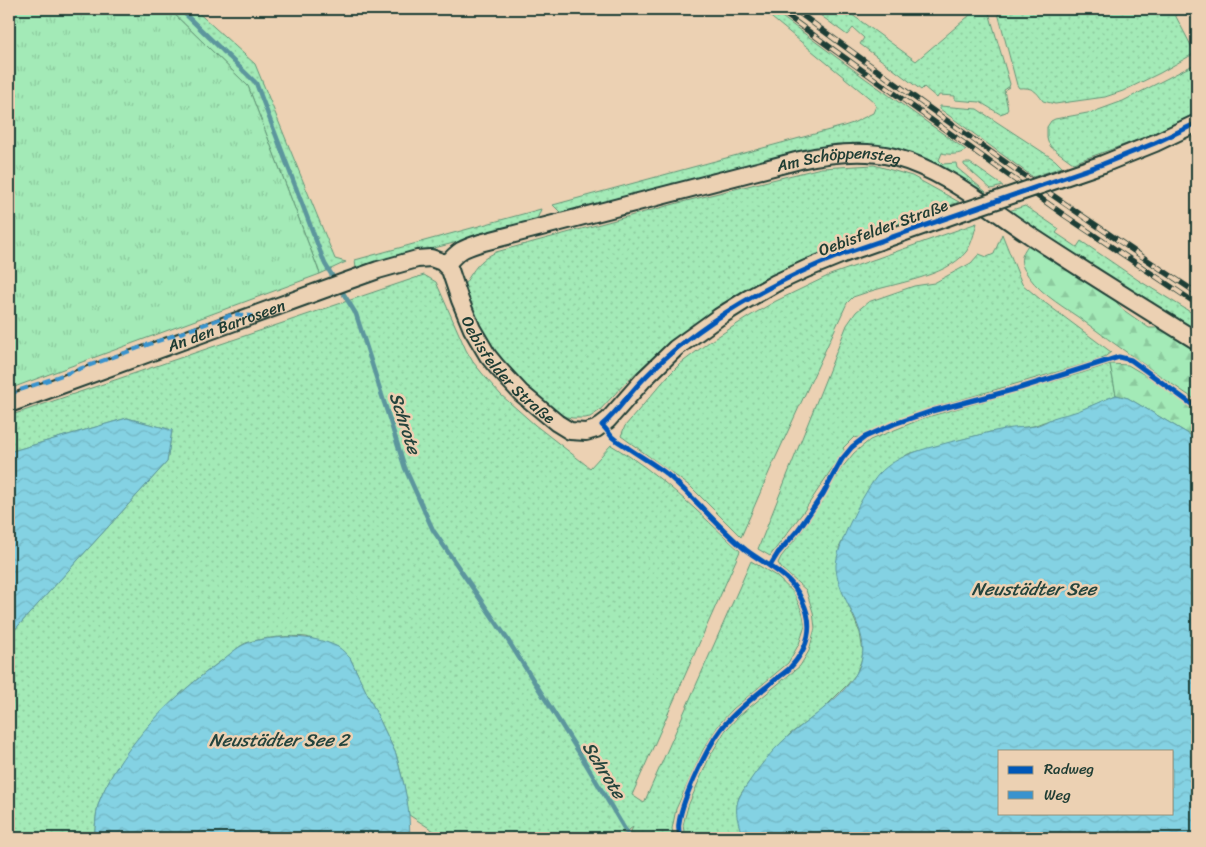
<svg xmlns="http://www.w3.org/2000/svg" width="1206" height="847" font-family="Sriracha,sans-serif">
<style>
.grass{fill:url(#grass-dots);stroke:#619476}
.forest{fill:url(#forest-firs);stroke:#619476}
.park{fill:url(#park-tufts);stroke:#619476}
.water{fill:url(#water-waves);stroke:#5c969d;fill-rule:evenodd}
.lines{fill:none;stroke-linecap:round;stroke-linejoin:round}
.stream{stroke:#5c969d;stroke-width:4.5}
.tertiary-casing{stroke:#1f3d34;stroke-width:20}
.tertiary{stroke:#ecd1b3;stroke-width:16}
.rail-casing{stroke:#1f3d34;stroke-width:5.5}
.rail{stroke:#ecd1b3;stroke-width:4;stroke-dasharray:11;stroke-linecap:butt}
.tertiary-bridge-casing{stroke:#1f3d34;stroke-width:20;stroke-linecap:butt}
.tertiary-bridge{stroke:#ecd1b3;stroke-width:16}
.quiet{stroke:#3993ce;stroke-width:4;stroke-dasharray:8 4;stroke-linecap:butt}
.cycleway-casing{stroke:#ecd1b3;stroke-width:8}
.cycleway{stroke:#0057b8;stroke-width:5}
.labels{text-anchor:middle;stroke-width:5;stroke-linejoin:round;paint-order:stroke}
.street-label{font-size:16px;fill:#1f3d34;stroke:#ecd1b3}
.water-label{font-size:18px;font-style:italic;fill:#24443d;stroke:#ecd1b3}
</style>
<defs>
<pattern id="grass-dots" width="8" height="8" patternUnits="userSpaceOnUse" patternTransform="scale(1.25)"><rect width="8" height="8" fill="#a3eab7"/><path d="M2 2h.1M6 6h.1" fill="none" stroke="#8cca9e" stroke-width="1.8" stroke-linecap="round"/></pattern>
<pattern id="forest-firs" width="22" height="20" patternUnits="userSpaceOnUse" patternTransform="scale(1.25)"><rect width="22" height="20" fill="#a3eab7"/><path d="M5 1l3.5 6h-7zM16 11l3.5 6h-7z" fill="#8cca9e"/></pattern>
<pattern id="park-tufts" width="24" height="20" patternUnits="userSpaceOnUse" patternTransform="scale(1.25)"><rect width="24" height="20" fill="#a3eab7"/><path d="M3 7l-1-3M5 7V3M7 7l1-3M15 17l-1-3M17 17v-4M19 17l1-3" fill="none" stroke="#8cca9e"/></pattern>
<pattern id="water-waves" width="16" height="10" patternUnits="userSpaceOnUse" patternTransform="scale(1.25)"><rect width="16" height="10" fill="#84d2e3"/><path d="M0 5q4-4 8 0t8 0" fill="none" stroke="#72b5c3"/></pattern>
</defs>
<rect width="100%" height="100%" fill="#ecd1b3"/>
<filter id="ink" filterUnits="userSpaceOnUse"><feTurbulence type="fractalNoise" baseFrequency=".02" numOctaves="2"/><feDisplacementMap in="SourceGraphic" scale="10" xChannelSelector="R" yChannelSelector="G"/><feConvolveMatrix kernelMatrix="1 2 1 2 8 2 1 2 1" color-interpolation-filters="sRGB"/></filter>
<g filter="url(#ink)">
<!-- grass -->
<g class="grass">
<path d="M 169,9 L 194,9 L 255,64 L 335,259 L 346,262 L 320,274 L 248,86 Z"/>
<path d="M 761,9 L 771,9 L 866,79 L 966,150 C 960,155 949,155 942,153 L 939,160 L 943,164 L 956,163 L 957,168 L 986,192 L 979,194 L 934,164 L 918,156 L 899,150 L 877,145 L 859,144 L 836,144 L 810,149 L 765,162 L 563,215 L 553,205 L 844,126 L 853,123 L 873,113 L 876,106 L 873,101 Z"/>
<path d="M 812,9 L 844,9 L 916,61 L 977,9 L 988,9 L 1010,84 L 1009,87 L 1004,90 L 1008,109 L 1006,112 L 1000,114 L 980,102 L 955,100 L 955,96 L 939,95 L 937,98 L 924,87 L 921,90 L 860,44 L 864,38 L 853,28 L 847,35 Z"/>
<path d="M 997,9 L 1172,9 L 1195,53 L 1160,73 L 1123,91 L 1105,97 L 1055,104 L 1043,101 C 1036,91 1033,87 1019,88 L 1017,85 Z"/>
<path d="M 1197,63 L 1197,113 L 1146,137 L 1073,163 L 1051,147 L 1048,142 L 1047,138 L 1047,127 L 1051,121 L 1055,119 L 1093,112 L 1123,101 Z"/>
<path d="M 940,106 L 977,109 L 1055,160 L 1062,167 L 1033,177 L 940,109 Z"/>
<path d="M 964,163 L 970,163 L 1003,186 L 991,189 L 964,165 Z"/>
<path d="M 874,165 L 912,176 L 959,202 L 799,262 L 737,294 L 710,312 L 665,346 L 626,382 L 599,411 L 590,417 L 585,418 L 573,418 L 566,417 L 552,409 L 521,382 L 505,364 L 493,348 L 483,332 L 474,313 L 464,285 C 475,268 478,261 496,252 L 682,202 L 821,168 Z"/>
<path d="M 1025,206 L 1059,229 L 1056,233 L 1077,247 L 1081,241 L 1138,280 L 1197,316 L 1197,335 L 1130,289 L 1099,271 L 1005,212 Z"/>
<path d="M 541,209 L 536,222 L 356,268 L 355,260 Z"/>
<path d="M 977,223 C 974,233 972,244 966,252 C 945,278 892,283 862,294 L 853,297 L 847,303 L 770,470 L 741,537 L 691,487 L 621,436 L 625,426 L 668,376 L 680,364 L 709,342 L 750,316 L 776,301 L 830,275 Z"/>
<path d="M 1002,234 L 1022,284 L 1040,299 L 1111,352 L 1106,356 L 1092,362 L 928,409 L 892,422 L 857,438 L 854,437 L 843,448 L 845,452 L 831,470 L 804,511 L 770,556 L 758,549 L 847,325 L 856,312 L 868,302 L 914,286 L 934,283 L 971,263 L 979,254 L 987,257 L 994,254 Z"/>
<path d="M 424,275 L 436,282 L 466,350 L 473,362 L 486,378 L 501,395 L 535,425 L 590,468 L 611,445 C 660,473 699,513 740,551 L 632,795 L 644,803 L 751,561 L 776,576 L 794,593 L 803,614 L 805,626 L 799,644 L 788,663 L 733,709 L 720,723 L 703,750 L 676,809 L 672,829 L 675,838 L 628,838 L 633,827 L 618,838 L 445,838 L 409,815 L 404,785 L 396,754 L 350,658 C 347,655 343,651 339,648 C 336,646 332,645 328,644 C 321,642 314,639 306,637 C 292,635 260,638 246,643 C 237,647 229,656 221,661 C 175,694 124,745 101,797 C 95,810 96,824 94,838 L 9,838 L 9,636 L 167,462 L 172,430 L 127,418 L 9,452 L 9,416 Z"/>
<path d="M 1110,364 L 1116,395 L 1077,412 L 1052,419 L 1033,426 L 990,432 L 908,454 L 879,474 L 867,492 L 857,510 L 839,548 L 841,587 L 860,633 L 863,652 L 861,661 L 856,674 L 847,685 L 820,712 L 790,734 L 771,754 L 746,786 L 739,797 L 737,805 L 739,824 L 743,838 L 685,838 L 683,825 L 688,806 L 710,756 L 725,731 L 739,716 L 800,666 L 809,651 L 815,628 L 813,612 L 806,590 L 782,569 L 778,563 L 781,557 L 801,532 L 824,498 L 841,469 L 854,453 L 870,440 L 924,418 L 1082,373 Z"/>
</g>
<!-- forest -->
<g class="forest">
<path d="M 1028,245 L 1030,245 L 1033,246 L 1114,299 L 1122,309 L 1149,328 L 1160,328 L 1197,350 L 1197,401 C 1157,374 1117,346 1078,317 C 1059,304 1035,290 1024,269 C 1019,260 1022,254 1028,245 Z"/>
<path d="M 1110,364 L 1128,365 L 1150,378 L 1197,412 L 1197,439 L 1128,398 L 1116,395 Z"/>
</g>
<!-- park -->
<path class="park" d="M 9,9 L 169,9 L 248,86 L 320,274 L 9,389 Z"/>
<!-- water -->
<g class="water">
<path d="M 1116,395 L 1128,398 L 1197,439 L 1197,838 L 743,838 C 740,828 735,816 737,805 C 738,796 746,787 751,779 C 762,763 776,746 791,734 C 811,718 845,695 857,672 C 877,633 840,606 836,569 C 834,549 865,489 879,474 C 898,454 925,449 950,442 C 969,438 987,432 1005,429 C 1015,427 1026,428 1035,426 C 1042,424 1047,421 1053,418 C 1061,415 1070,414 1078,411 C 1091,406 1104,400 1116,395 ZM 1000,751 L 1172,751 L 1172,813 L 1000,813 Z"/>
<path d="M 127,418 L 172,430 L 167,462 L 9,636 L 9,452 Z"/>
<path d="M 286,637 C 303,637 323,639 338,647 C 343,650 347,655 350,658 L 396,754 L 404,785 L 407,800 L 409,815 L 410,838 L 94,838 C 96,825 95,810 101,797 C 123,745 175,694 220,662 C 228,656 236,648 245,644 C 256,639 274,638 286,637 Z"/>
</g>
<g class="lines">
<!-- stream -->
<g class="stream">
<path d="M 180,9 L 256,83 L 325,264 L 336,282"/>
<path d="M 340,288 L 356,314 L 405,468 L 433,530 L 504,634 L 580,754 L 630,838"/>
</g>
<defs>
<g id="tertiary">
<path d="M 1103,164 L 1155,143 L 1197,123"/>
<path id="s1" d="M 446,265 C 459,250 462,249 480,243 L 800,160 C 831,153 863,149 894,157 C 946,171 987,207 1031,236 C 1086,272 1142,307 1197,341"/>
<path id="s2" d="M 9,404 L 347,281 L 378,270 L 417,259 L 431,258 L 442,262 L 450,270 L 460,300 L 472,329 L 488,356 L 497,367 L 521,393 L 557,423 L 570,431 L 586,432 L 596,429 L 608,420 L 644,379 L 676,348 L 719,317 L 746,300 L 776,283 L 806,269 L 843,254 L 959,213"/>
</g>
</defs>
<!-- tertiary casing -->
<use href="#tertiary" class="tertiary-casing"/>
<!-- tertiary -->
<use href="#tertiary" class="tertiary"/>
<defs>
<g id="rail">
<path d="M 778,9 L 834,50 L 1064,215 L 1197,304"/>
<path d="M 794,9 C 926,107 1060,203 1197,293"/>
</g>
</defs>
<!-- rail casing -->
<use href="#rail" class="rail-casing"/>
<!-- rail -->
<use href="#rail" class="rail"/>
<defs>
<path id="tertiary-bridge" d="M 959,213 L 1103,164"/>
</defs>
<!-- tertiary-bridge casing -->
<use href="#tertiary-bridge" class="tertiary-bridge-casing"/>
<!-- tertiary-bridge -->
<use href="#tertiary-bridge" class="tertiary-bridge"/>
<!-- quiet -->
<path class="quiet" d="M 9,394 L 234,314 L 252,316"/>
<defs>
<g id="cycleway">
<path d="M 770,566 L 778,553 L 798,530 L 823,494 L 842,459 L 852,447 L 865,437 L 894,424 L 932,411 L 1020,388 L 1119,357 L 1131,360 L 1197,408"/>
<path d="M 680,838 C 679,833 678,828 679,823 C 682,799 710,740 727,722 C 745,702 768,686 789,669 C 809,648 815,626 802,600 C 798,592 793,584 786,578 C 774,567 759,560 746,550 C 718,527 696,499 669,476 C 656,465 641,457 628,448 C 623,444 616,441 612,437 C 609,433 606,429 602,425 C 613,416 621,405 630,394 C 640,382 651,371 662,361 C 715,313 777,280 843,254 L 1103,164 L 1155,143 L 1197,123"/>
</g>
</defs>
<!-- cycleway casing -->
<use href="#cycleway" class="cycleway-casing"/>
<!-- cycleway -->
<use href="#cycleway" class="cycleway"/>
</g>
</g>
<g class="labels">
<!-- street labels -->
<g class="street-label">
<text dy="6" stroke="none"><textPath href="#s1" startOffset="411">Am Schöppensteg</textPath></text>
<text transform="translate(883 227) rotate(-20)" y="6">Oebisfelder Straße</text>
<text dy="6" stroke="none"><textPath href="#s2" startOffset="231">An den Barroseen</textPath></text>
<text dy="6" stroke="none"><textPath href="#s2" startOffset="588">Oebisfelder Straße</textPath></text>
</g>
<!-- water labels -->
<g class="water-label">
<text transform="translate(405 423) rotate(72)" y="6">Schrote</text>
<text x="1034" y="595">Neustädter See</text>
<text x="279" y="746">Neustädter See 2</text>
<text transform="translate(604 770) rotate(58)" y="6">Schrote</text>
</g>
</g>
<!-- margin -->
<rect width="1206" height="847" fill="none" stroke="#ecd1b3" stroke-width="30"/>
<rect x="15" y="15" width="1176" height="817" fill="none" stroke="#1f3d34" stroke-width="2" filter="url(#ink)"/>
<!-- legend -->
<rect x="998" y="750" width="175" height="65" fill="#ecd1b3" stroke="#9a9680"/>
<rect x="1008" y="766" width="25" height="8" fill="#0057b8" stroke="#9a9680"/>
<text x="1044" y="774" font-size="15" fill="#1f3d34">Radweg</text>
<rect x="1008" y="791" width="25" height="8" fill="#3993ce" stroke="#9a9680"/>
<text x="1044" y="800" font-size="15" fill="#1f3d34">Weg</text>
</svg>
